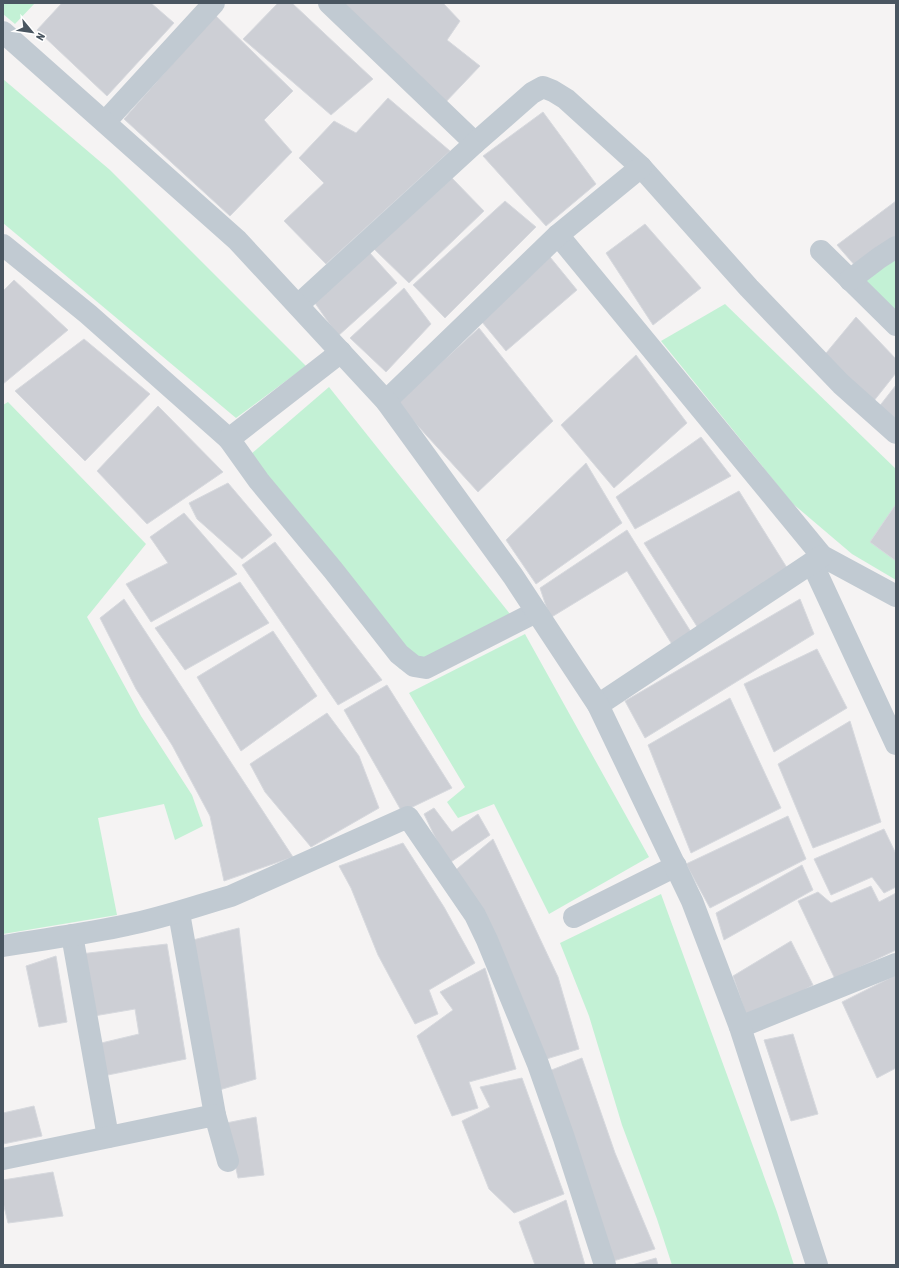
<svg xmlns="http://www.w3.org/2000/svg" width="899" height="1268" font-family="'Asap Condensed',sans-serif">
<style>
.green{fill:#c3f1d5}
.building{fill:#cdcfd5;stroke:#d7d9de}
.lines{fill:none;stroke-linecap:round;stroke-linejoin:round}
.minor{stroke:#c1cad2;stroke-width:22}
.tertiary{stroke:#c1cad2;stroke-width:22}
</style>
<rect width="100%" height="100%" fill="#f5f3f3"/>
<!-- green -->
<g class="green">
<path d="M 3,3 L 35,3 L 15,24 L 3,14 Z"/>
<path d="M 3,79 L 110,170 L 306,366 L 236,418 L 3,223 Z"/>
<path d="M 896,255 L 896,316 L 858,279 Z"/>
<path d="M 725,304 L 896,469 L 896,580 L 852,554 L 792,503 L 661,341 Z"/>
<path d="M 329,387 L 514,619 L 400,669 L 237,466 Z"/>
<path d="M 8,402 L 146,544 L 87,617 L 141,716 L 192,795 L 203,826 L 175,840 L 164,804 L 98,818 L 117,915 L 3,934 L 3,405 Z"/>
<path d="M 525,634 L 649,857 L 549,914 L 494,804 L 458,818 L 447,802 L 465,787 L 409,693 Z"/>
<path d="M 661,894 L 777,1212 L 794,1265 L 672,1265 L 657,1219 L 622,1125 L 589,1016 L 560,943 Z"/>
</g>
<!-- building -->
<g class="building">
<path d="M 62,3 L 151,3 L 174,23 L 107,96 L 37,30 Z"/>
<path d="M 278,3 L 292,3 L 373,79 L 331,115 L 243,39 Z"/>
<path d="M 335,3 L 443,3 L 460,21 L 447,40 L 480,66 L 441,107 Z"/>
<path d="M 215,15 L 293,91 L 264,120 L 292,152 L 230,216 L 124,119 Z"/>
<path d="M 388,98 L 450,151 L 326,264 L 284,221 L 324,183 L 299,158 L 334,121 L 356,133 Z"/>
<path d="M 543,112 L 596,184 L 546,226 L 483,156 Z"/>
<path d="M 450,176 L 484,211 L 409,283 L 372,247 Z"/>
<path d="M 505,201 L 536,227 L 445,318 L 413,285 Z"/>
<path d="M 896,201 L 896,245 L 857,268 L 837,245 Z"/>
<path d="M 645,224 L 701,288 L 653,325 L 606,253 Z"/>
<path d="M 369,252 L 397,283 L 338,336 L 315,303 Z"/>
<path d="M 550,257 L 577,290 L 506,351 L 482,322 Z"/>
<path d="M 14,280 L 68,330 L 3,384 L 3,291 Z"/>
<path d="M 404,288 L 431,324 L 386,372 L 350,338 Z"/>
<path d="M 856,317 L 896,359 L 896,373 L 873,402 L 822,358 Z"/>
<path d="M 479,328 L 553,421 L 478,492 L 397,403 Z"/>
<path d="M 84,339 L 150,394 L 85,461 L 15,391 Z"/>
<path d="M 636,355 L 687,423 L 614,488 L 561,425 Z"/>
<path d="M 896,385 L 896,423 L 878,408 Z"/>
<path d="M 158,406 L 223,472 L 147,524 L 97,471 Z"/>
<path d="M 701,437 L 731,476 L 635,529 L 616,497 Z"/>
<path d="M 586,463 L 622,523 L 536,584 L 506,540 Z"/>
<path d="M 228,483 L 272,535 L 242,559 L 197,519 L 189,503 Z"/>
<path d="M 739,491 L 789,571 L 698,628 L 644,543 Z"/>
<path d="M 896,504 L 896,561 L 870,542 Z"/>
<path d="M 184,513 L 237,574 L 151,622 L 126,584 L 168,563 L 150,537 Z"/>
<path d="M 627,530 L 691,632 L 673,646 L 627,571 L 550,618 L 540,588 Z"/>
<path d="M 275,542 L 382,680 L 338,705 L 242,565 Z"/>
<path d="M 240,582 L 269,623 L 185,670 L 155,628 Z"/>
<path d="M 124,599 L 236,770 L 293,857 L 224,881 L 210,816 L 172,745 L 136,689 L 100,618 Z"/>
<path d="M 800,599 L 814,634 L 645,738 L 625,701 Z"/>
<path d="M 273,631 L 317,696 L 241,751 L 197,677 Z"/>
<path d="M 817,649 L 847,708 L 774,752 L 744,684 Z"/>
<path d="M 387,685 L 452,788 L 402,812 L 344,710 Z"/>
<path d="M 730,698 L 781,808 L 691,853 L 648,745 Z"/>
<path d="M 327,713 L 359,756 L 379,808 L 311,847 L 265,792 L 250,764 Z"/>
<path d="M 850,721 L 881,822 L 813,848 L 778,764 Z"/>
<path d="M 434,808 L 452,832 L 478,814 L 490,835 L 448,864 L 424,814 Z"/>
<path d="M 788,816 L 806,859 L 710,908 L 686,864 Z"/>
<path d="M 884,829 L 896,854 L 896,887 L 884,893 L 872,877 L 831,895 L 814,859 Z"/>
<path d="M 493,839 L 558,977 L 579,1049 L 543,1060 L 452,873 Z"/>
<path d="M 403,843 L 444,907 L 475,963 L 429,990 L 438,1014 L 415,1024 L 378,955 L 351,888 L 339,866 Z"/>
<path d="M 802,865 L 813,890 L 724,940 L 716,913 Z"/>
<path d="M 871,886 L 879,902 L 896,893 L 896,950 L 835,979 L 798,901 L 818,892 L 831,903 Z"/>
<path d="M 239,928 L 256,1079 L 216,1091 L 193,940 Z"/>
<path d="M 791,941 L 813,985 L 748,1021 L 733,976 Z"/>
<path d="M 167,944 L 186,1059 L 103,1076 L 93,1045 L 139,1034 L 135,1009 L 88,1017 L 80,954 Z"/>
<path d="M 56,956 L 67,1022 L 39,1027 L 26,966 Z"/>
<path d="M 485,968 L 516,1069 L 469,1082 L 478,1108 L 452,1116 L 417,1036 L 453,1010 L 440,992 Z"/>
<path d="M 896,975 L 896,1068 L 877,1078 L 842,1002 Z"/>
<path d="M 793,1034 L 818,1114 L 791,1121 L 764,1040 Z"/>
<path d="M 582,1058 L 615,1153 L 655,1249 L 613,1261 L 544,1073 Z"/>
<path d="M 522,1078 L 564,1194 L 514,1213 L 489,1189 L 462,1121 L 490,1107 L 480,1087 Z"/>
<path d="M 34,1106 L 42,1136 L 3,1144 L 3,1113 Z"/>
<path d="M 256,1117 L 264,1175 L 238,1178 L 226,1123 Z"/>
<path d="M 53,1172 L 63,1216 L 8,1223 L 3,1202 L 3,1180 Z"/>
<path d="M 566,1200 L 585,1265 L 535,1265 L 519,1222 Z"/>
<path d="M 656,1258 L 658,1265 L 632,1265 Z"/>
</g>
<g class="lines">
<!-- minor -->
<g class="minor">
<path d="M 329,3 L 475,143"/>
<path d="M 105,122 L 214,3"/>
<path d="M 558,235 L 822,556 L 896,596"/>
<path d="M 3,245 L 88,314 L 229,439 L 341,352"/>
<path d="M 821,251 L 896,325"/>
<path d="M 850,280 L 879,258 L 896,247"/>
<path d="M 298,305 L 475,143 L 532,93 L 543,87 L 553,91 L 566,99 L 641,167 L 749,288 L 841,384 L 896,433"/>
<path d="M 386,401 L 558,235 L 641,167"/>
<path d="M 229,439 L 259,481 L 333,570 L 399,654 L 414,666 L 426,668 L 536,612"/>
<path d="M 812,563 L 896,744"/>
<path d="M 598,705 L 822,556"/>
<path d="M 179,913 L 215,1115"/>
<path d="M 574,917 L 676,866"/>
<path d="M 72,935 L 108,1137"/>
<path d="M 3,946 C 44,939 86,934 127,925 C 163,918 196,906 231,896 L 408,817 L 475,915 L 487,940 L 538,1064 L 564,1138 L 605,1265"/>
<path d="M 740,1027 L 896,964"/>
<path d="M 3,1159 L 215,1115 L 228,1161"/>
</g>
<!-- tertiary -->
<path class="tertiary" d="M 3,32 L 237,240 L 386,401 L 513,576 L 598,705 L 692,901 L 740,1027 L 817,1265"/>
</g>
<!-- border -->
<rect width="899" height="1268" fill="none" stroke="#4a5661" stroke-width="8"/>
<!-- north arrow -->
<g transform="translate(32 32) rotate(119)" stroke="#ffffff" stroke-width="3" paint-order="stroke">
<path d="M0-3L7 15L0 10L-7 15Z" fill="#4a5661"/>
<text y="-6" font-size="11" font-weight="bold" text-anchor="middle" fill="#4a5661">N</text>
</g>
</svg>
